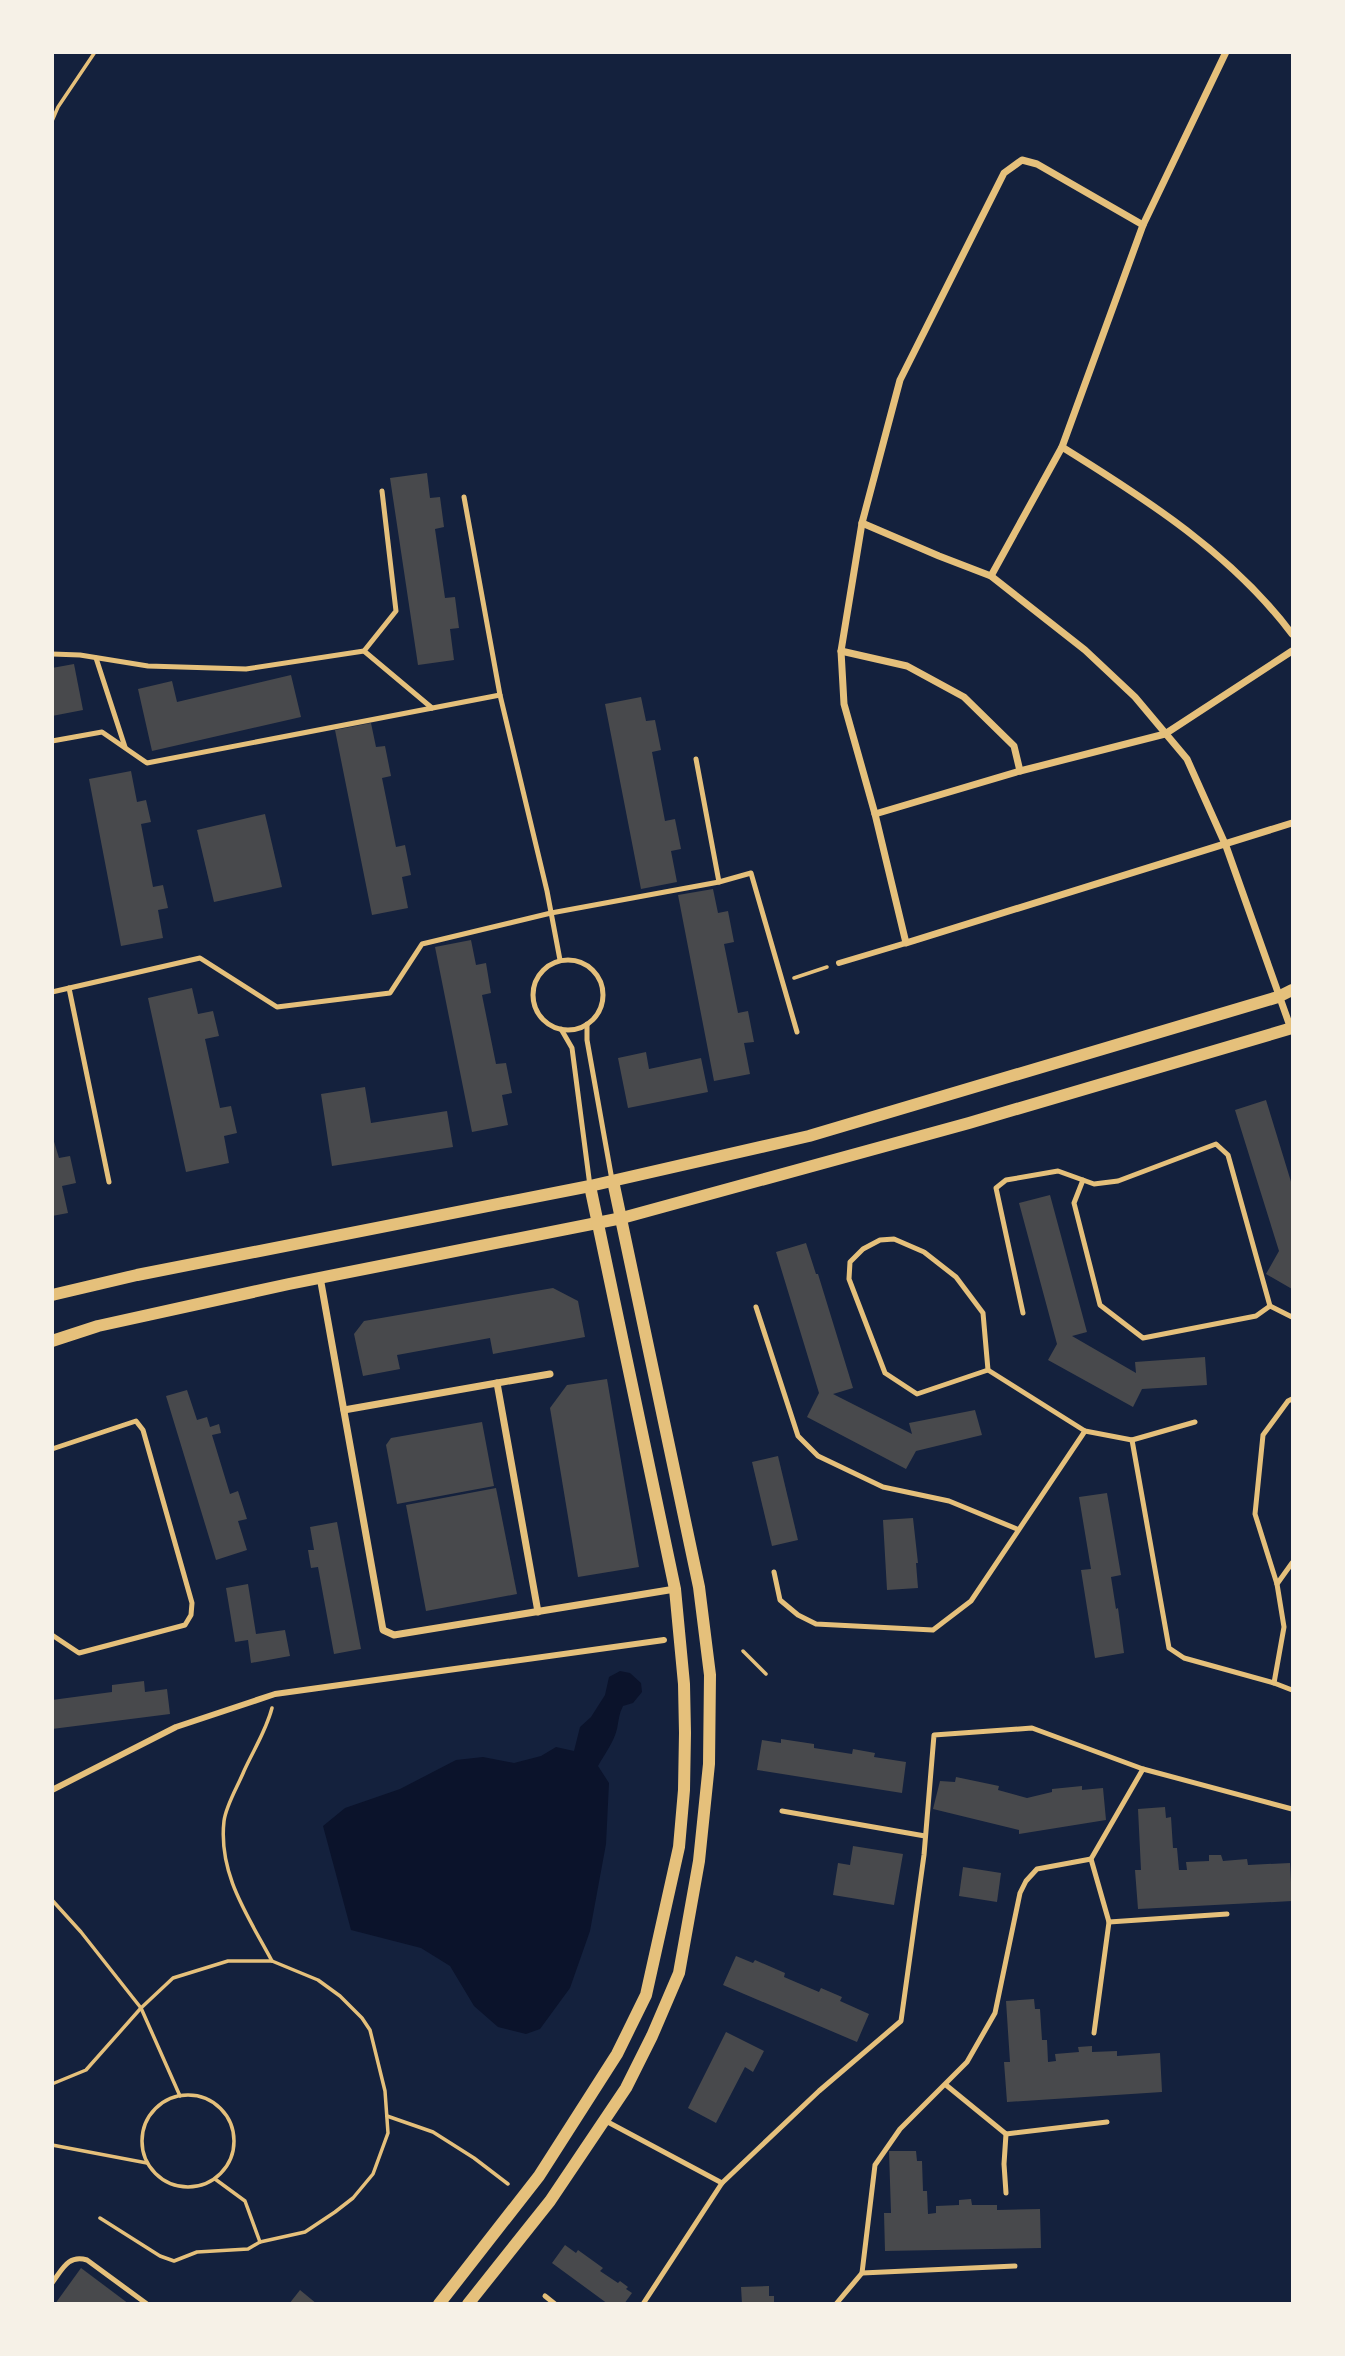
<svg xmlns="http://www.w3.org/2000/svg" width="1345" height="2356" font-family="Cabin,sans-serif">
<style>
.water{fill:#0b132b}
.building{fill:#48494c}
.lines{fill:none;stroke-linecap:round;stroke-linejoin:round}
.path{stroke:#e5c07b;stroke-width:3.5}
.service{stroke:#e5c07b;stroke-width:5}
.pedestrian{stroke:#e5c07b;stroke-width:6}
.minor{stroke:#e5c07b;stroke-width:7}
.tertiary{stroke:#e5c07b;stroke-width:12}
</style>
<rect width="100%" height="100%" fill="#14213d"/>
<!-- water -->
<path class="water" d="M 620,1671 L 630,1673 L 641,1683 L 642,1692 L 633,1703 L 623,1706 C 619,1714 619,1719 617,1729 C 614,1742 604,1755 598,1766 L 609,1783 L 606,1844 L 590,1931 L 570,1988 L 540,2029 L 526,2034 L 498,2027 L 474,2006 L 450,1966 L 421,1948 L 351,1930 L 323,1826 L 345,1808 L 400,1789 L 456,1760 L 483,1757 L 514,1763 L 541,1756 L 556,1747 L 574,1751 L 580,1727 L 591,1717 L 605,1695 L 609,1677 Z"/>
<!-- building -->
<g class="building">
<path d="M 427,473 L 430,498 L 440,497 L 444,527 L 435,529 L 445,598 L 455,597 L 459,628 L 450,629 L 454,660 L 418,665 L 390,478 Z"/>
<path d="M 74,664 L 83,710 L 52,716 L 52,668 Z"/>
<path d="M 291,675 L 301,717 L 152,751 L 138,689 L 172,681 L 177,702 Z"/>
<path d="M 641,697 L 646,721 L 655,720 L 661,750 L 652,752 L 665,821 L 675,819 L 681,849 L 671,851 L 677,882 L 641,889 L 605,704 Z"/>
<path d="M 371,723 L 376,747 L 385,746 L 391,776 L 382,778 L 396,847 L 405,845 L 411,875 L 402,877 L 408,908 L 372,915 L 335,730 Z"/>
<path d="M 131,771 L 137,802 L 146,800 L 151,822 L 141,824 L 153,887 L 163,885 L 168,908 L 158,910 L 163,938 L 121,946 L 89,779 Z"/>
<path d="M 265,814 L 282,887 L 214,902 L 197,830 Z"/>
<path d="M 713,889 L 718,913 L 728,911 L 734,942 L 724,944 L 738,1013 L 748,1011 L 754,1042 L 744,1043 L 750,1074 L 714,1081 L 678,895 Z"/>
<path d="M 471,940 L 476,965 L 486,963 L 491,993 L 482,995 L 496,1064 L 506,1063 L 512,1093 L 502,1095 L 508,1125 L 472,1132 L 435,947 Z"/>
<path d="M 192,988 L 198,1014 L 213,1011 L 219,1036 L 205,1039 L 220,1108 L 231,1106 L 237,1133 L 224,1136 L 229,1163 L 186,1172 L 148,998 Z"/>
<path d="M 646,1052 L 649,1069 L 701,1058 L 708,1092 L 628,1108 L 618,1058 Z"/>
<path d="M 365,1087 L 371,1123 L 447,1111 L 453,1147 L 332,1166 L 321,1094 Z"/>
<path d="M 1266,1100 L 1292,1185 L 1292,1289 L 1266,1274 L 1279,1251 L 1235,1110 Z"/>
<path d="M 52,1135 L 59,1158 L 70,1156 L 76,1183 L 62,1186 L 68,1213 L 52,1216 Z"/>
<path d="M 1050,1195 L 1087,1332 L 1072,1336 L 1136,1373 L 1135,1362 L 1205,1357 L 1207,1385 L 1142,1389 L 1133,1407 L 1048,1360 L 1057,1344 L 1019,1203 Z"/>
<path d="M 806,1243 L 816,1274 L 818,1274 L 853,1388 L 833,1394 L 912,1434 L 909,1423 L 975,1410 L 982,1435 L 916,1451 L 906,1469 L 807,1417 L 819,1393 L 776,1252 Z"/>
<path d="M 553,1288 L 578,1301 L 585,1337 L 493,1354 L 490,1338 L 397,1355 L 400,1369 L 363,1376 L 354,1334 L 364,1321 Z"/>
<path d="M 607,1379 L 639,1567 L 578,1577 L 550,1408 L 567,1385 Z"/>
<path d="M 187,1390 L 197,1420 L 207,1417 L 210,1427 L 219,1424 L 221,1433 L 212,1435 L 230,1494 L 238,1491 L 247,1519 L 238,1521 L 247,1550 L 216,1560 L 166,1396 Z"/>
<path d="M 482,1422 L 494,1486 L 397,1504 L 386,1445 L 391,1438 Z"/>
<path d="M 778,1456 L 798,1540 L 772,1546 L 752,1462 Z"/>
<path d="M 496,1488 L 517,1594 L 426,1611 L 406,1505 Z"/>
<path d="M 1107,1493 L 1121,1575 L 1111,1577 L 1116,1609 L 1118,1608 L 1124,1653 L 1095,1658 L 1081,1570 L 1091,1569 L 1079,1497 Z"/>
<path d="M 913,1518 L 918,1563 L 916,1563 L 918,1588 L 887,1590 L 883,1520 Z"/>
<path d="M 337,1522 L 361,1649 L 334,1654 L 318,1567 L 311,1568 L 308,1550 L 314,1550 L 310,1527 Z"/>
<path d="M 248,1584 L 256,1634 L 285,1630 L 290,1656 L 251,1663 L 248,1640 L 235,1642 L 226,1588 Z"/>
<path d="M 144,1681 L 145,1692 L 167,1689 L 170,1714 L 52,1729 L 52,1700 L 112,1692 L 112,1685 Z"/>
<path d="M 781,1739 L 814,1744 L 814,1748 L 852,1754 L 853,1749 L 875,1753 L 874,1757 L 906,1762 L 902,1793 L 757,1770 L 762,1740 L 781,1743 Z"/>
<path d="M 956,1777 L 999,1786 L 998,1790 L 1027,1798 L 1052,1792 L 1052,1789 L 1082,1786 L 1082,1790 L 1103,1788 L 1106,1820 L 1019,1834 L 1019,1830 L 933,1809 L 940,1781 L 955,1782 Z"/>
<path d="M 1165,1807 L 1166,1818 L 1171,1817 L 1173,1848 L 1177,1848 L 1179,1870 L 1187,1870 L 1186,1862 L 1209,1861 L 1209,1855 L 1221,1855 L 1223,1861 L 1247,1859 L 1248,1865 L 1290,1863 L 1292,1901 L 1138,1909 L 1135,1870 L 1141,1870 L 1138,1809 Z"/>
<path d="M 853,1846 L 903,1854 L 894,1905 L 833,1895 L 838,1863 L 850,1865 Z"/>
<path d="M 963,1867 L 1001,1873 L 997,1902 L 959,1896 Z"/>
<path d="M 736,1956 L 753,1963 L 755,1960 L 785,1973 L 784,1977 L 819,1992 L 821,1988 L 842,1997 L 840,2001 L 869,2014 L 857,2042 L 723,1985 Z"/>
<path d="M 1034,1999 L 1035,2009 L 1040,2009 L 1042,2040 L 1047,2040 L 1048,2062 L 1056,2061 L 1055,2054 L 1079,2052 L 1078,2047 L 1092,2046 L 1092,2052 L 1117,2051 L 1117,2056 L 1160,2053 L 1162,2092 L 1007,2102 L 1004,2062 L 1010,2062 L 1006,2001 Z"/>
<path d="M 726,2032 L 764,2051 L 753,2072 L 745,2067 L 716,2123 L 688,2108 Z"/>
<path d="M 889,2151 L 916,2151 L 917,2161 L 922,2161 L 923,2191 L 927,2191 L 928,2214 L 936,2213 L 936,2206 L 959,2205 L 959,2200 L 971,2199 L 972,2205 L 997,2205 L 997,2210 L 1040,2209 L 1041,2248 L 885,2251 L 884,2213 L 891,2213 Z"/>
<path d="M 565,2245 L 576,2253 L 578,2250 L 603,2268 L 600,2271 L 618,2283 L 620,2281 L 628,2287 L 626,2289 L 632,2293 L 624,2304 L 608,2304 L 552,2263 Z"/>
<path d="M 81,2268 L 129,2304 L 55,2304 Z"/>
<path d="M 769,2286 L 769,2296 L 774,2296 L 774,2304 L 742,2304 L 741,2287 Z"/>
<path d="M 300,2290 L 317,2304 L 289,2304 Z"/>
</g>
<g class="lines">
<!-- path -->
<g class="path">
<path d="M 52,121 L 58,107 L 95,52"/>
<path d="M 794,978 L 827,967"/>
<path d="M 743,1651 L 766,1674"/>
<path d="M 52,1900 L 81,1932 L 141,2008 L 180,2096"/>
<path d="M 272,1961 C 248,1916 218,1874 224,1821 C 226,1805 238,1786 244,1771 C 254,1749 266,1731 272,1708"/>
<path d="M 52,2084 L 86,2070 L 141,2008 L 173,1978 L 228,1961 L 272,1961 L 318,1980 L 340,1996 L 362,2018 L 370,2030 L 385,2091 L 388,2133 L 373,2174 L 353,2198 L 335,2212 L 305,2232 L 260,2242 L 248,2249 L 197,2252 L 174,2261 L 160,2256 L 100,2218"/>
<circle cx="188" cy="2141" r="46"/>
<path d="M 387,2116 L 433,2132 L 474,2158 L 508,2184"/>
<path d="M 52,2145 L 147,2163"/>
<path d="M 215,2179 L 245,2201 L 260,2242"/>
</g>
<!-- service -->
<g class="service">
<path d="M 364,651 L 432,708"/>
<path d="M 52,654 L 80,655 L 148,666 L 246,669 L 364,651 L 396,611 L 382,491"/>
<path d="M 96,658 L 125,747"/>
<path d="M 500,695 L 547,891 L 560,960"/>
<path d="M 52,741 L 102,732 L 147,763 L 500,695 L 464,497"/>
<path d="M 696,759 L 719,882"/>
<circle cx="568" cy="995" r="35"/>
<path d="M 69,988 L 109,1182"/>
<path d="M 52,992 L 200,958 L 277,1007 L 390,993 L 422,944 L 551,913 L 719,882 L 751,873 L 797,1032"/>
<path d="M 587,1024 L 587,1040 L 612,1180"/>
<path d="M 561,1029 L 572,1048 L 590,1186"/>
<path d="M 1083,1180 L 1074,1203 L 1100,1305 L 1143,1338 L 1256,1316 L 1270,1306 L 1292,1317"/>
<path d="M 894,1239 L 924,1252 L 956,1277 L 983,1313 L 988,1370 L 917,1394 L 885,1373 L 849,1279 L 850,1262 L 863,1249 L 880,1240 Z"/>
<path d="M 756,1307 L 798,1436 L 818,1456 L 883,1487 L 949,1501 L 1017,1529"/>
<path d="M 1023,1313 L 996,1188 L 1006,1180 L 1058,1171 L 1094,1184 L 1118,1181 L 1216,1144 L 1228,1155 L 1270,1306"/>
<path d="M 988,1370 L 1085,1431 L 1132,1440 L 1195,1422"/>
<path d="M 1292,1399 L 1288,1401 L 1263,1435 L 1255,1514 L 1277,1584 L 1284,1627 L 1274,1683 L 1292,1690"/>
<path d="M 1132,1440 L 1169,1648 L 1184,1658 L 1274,1683"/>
<path d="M 52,1449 L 136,1421 L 143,1430 L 192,1603 L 191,1615 L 185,1625 L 79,1653 L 52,1635"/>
<path d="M 774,1572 L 780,1600 L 798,1615 L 816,1624 L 933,1630 L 971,1601 L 1085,1431"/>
<path d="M 1277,1584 L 1292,1563"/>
<path d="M 782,1811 L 925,1836"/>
<path d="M 1109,1922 L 1227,1914"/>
<path d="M 1094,2033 L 1109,1922 L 1091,1859 L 1143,1769"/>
<path d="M 946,2085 L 1006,2134 L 1107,2122"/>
<path d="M 604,2120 L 722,2183"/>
<path d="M 1006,2193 L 1004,2164 L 1006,2134"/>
<path d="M 862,2273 L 1015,2266"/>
<path d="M 52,2283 C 62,2270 68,2254 87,2260 L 147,2304"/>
<path d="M 545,2296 L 555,2304"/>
<path d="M 643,2304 L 722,2183 L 819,2091 L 901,2021 L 924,1855 L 934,1735 L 1032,1728 L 1143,1769 L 1292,1809"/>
<path d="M 836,2304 L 862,2273 L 875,2165 L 900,2129 L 967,2062 L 995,2013 L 1020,1893 L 1026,1881 L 1037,1869 L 1091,1859"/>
</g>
<!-- pedestrian -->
<g class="pedestrian">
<path d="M 839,963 L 906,943"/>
<path d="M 52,1790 L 176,1727 L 275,1694 L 664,1640"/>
</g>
<!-- minor -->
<g class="minor">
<path d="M 1143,225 L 1037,164 L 1022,160 L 1004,173 L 900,380 L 862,523 L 841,651 L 844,704 L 875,814 L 906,943 L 1292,823"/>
<path d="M 1062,447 C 1146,499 1232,554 1292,634"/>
<path d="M 862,523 L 939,556 L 991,576 L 1085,650 L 1135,697 L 1187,759 L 1226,846 L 1291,1029"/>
<path d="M 991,576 L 1062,447 L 1143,225 L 1226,52"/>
<path d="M 841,651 L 907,666 L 964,697 L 1014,746 L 1020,771"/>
<path d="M 875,814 L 1020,771 L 1165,734 L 1292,651"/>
<path d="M 320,1277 L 383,1630 L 394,1635 L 675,1589"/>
<path d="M 497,1383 L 550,1374"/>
<path d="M 344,1410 L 497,1383 L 538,1612"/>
</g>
<!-- tertiary -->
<g class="tertiary">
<path d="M 52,1295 L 137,1275 L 590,1186 L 809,1136 L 1278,997 L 1292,990"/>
<path d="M 52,1341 L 98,1326 L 289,1284 L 622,1218 L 969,1123 L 1292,1028"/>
<path d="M 439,2304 L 539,2176 L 617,2054 L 646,1995 L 679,1847 L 684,1790 L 685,1733 L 684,1684 L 675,1589 L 590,1186"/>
<path d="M 468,2304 L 550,2201 L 626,2088 L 652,2036 L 679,1973 L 699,1861 L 709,1764 L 710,1675 L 699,1587 L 613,1181"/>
</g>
</g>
<!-- border -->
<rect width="1345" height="2356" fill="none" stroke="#f6f1e7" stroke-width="108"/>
</svg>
